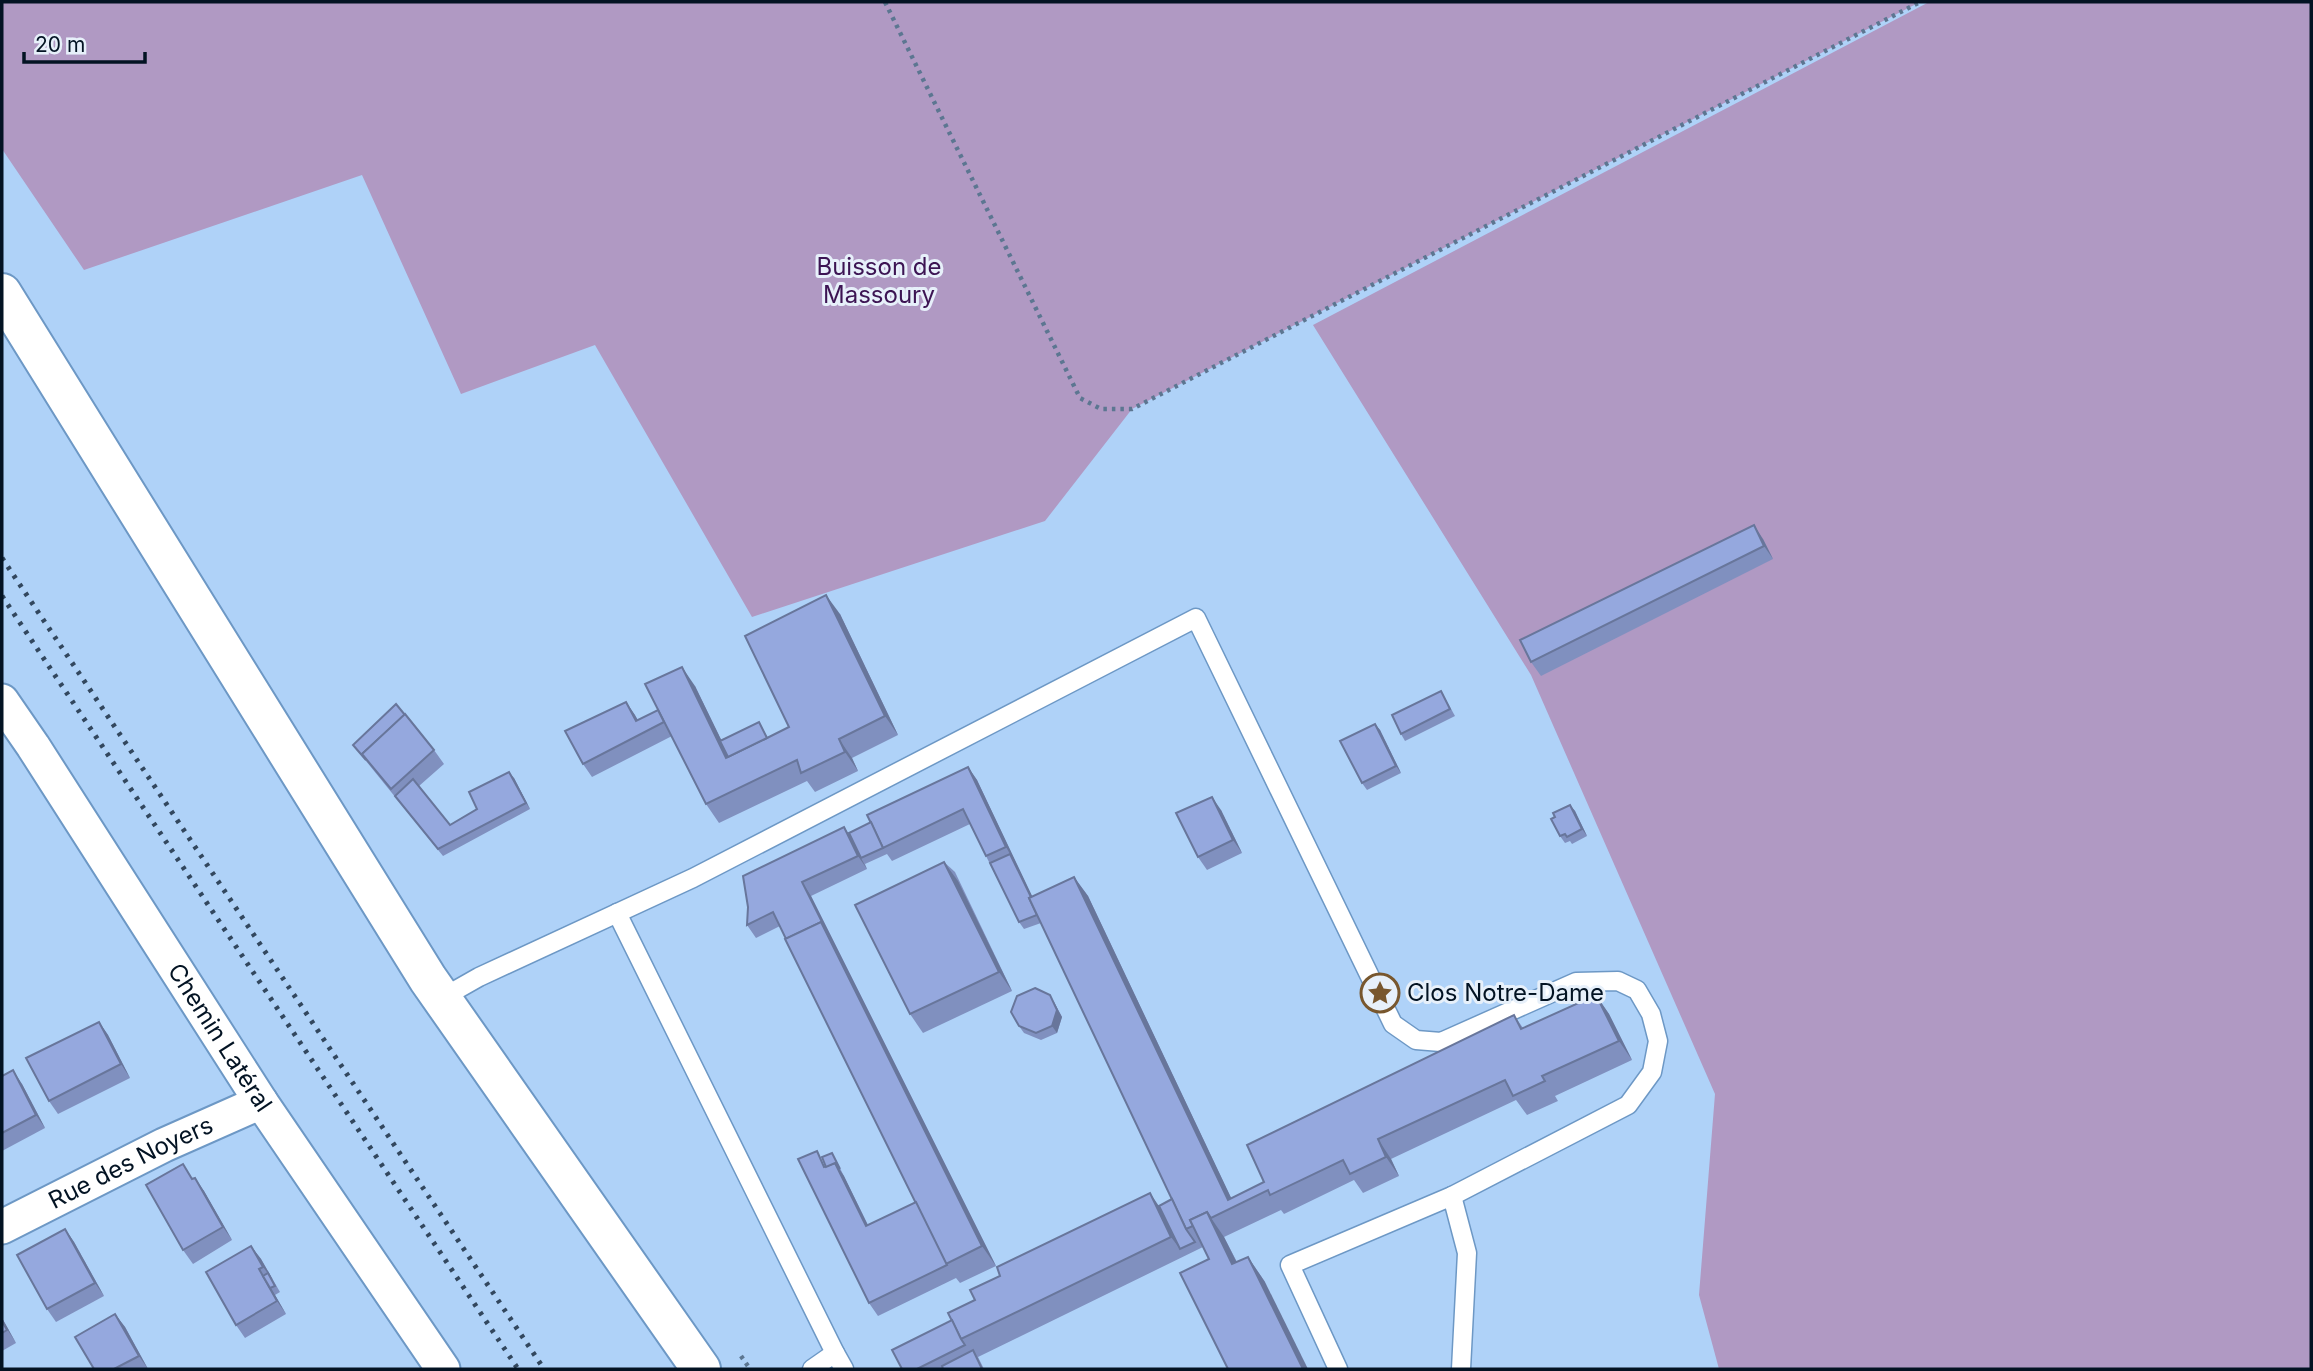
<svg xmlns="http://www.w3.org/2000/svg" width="2313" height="1371" font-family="Inter,sans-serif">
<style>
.green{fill:#b099c3}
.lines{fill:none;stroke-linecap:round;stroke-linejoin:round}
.service-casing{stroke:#6d98c5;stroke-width:21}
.minor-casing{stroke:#6d98c5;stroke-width:37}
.secondary-casing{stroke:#6d98c5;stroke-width:42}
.path{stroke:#5c7691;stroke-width:4.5;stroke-dasharray:3.5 5;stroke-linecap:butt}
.service{stroke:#fff;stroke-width:18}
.minor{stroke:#fff;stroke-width:33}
.secondary{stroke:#fff;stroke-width:38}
.rail{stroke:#32475e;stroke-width:5;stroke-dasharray:3.5 7;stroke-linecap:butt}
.wall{fill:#8090bf}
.shaded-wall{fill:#68769b}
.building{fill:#95a8de;stroke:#68769b;stroke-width:2}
.labels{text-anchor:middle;stroke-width:6;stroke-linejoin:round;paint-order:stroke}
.park-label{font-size:24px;fill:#3c1453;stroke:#e7f0fa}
.poi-label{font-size:24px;fill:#031323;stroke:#e7f0fa;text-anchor:start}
.street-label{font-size:24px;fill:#031323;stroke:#e7f0fa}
</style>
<rect width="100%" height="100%" fill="#afd2f8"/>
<!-- green -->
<g class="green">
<path d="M 2,2 L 1920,2 L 1132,409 L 1045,521 L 752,617 L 595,345 L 461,394 L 362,175 L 84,270 L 2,149 Z"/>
<path d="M 1929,2 L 2311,2 L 2311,1369 L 1719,1369 L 1699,1295 L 1715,1094 L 1531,675 L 1313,325 Z"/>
</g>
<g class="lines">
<defs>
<g id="service">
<path d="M 617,913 L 835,1353 L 812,1369"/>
<path d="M 442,998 L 479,977 L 693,878 L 1196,618 L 1393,1024 L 1416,1040 L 1441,1042 L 1576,982 L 1618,981 L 1637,990 L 1651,1014 L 1658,1041 L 1652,1072 L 1628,1105 L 1452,1196"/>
<path d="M 835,1353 L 844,1369"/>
<path d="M 1338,1369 L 1290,1265 L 1452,1196 L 1467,1253 L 1461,1369"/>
</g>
<g id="minor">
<path id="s1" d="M 2,701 L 33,746 L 261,1102 L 443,1369"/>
<path id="s2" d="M 2,1227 L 164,1145 L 261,1102"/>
</g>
<path id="secondary" d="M 2,293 L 428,979 L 701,1369"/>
</defs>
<!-- service casing -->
<use href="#service" class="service-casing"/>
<!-- minor casing -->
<use href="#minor" class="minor-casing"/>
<!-- secondary casing -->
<use href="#secondary" class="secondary-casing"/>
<!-- path -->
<g class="path">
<path d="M 885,2 L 1080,398 L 1101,409 L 1132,409 L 1920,2"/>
<path d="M 741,1356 L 750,1369"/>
</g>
<!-- service -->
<use href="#service" class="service"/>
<!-- minor -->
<use href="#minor" class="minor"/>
<!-- secondary -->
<use href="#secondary" class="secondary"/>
<!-- rail -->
<g class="rail">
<path d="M 2,558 L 544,1369"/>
<path d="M 2,596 L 518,1369"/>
</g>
</g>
<!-- wall -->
<g class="wall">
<path d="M 1763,539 L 1773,559 L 1541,676 L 1531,662 Z"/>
<path d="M 840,614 L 898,735 L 852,758 L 858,771 L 815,792 L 807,781 L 719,823 L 706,804 L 672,736 L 592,777 L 583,764 L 626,702 L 638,720 L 658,710 L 695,686 L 721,740 L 759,722 L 768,738 L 789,727 Z"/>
<path d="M 1445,698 L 1455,716 L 1405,741 L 1401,734 Z"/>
<path d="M 1375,724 L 1380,730 L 1401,773 L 1367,790 L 1362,783 Z"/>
<path d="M 353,745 L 434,750 L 444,764 L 419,786 L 450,825 L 477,809 L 514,778 L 530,809 L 443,856 Z"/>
<path d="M 968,767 L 977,780 L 1032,897 L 1074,877 L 1088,896 L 1231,1198 L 1264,1182 L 1514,1015 L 1523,1028 L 1596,995 L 1609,1014 L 1632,1060 L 1555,1096 L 1558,1101 L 1527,1115 L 1516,1100 L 1391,1159 L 1399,1176 L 1363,1193 L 1354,1180 L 1284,1214 L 1281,1210 L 1224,1237 L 1237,1262 L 1248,1257 L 1265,1282 L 1209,1259 L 1203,1247 L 978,1357 L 984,1369 L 902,1369 L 952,1320 L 1159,1206 L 1172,1199 L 1041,923 L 1024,929 L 1019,922 L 970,824 L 892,861 L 887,854 L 865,864 L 867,869 L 811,896 L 996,1266 L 960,1283 L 956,1278 L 878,1316 L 869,1303 L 822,1157 L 836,1160 L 868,1225 L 916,1202 L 780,926 L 756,938 L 747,925 L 849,833 L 871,822 Z"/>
<path d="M 1570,805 L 1575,811 L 1587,836 L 1572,844 L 1570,841 L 1565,843 L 1560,836 L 1555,817 Z"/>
<path d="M 1221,810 L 1242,853 L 1207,870 L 1198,857 Z"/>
<path d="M 944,862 L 955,872 L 1012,991 L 923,1033 L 910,1014 Z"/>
<path d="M 1054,1002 L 1062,1017 L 1057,1033 L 1041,1040 L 1024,1033 L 1019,1026 Z"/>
<path d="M 99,1022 L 108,1035 L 130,1078 L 58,1114 L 49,1101 Z"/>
<path d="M 2,1076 L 22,1084 L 45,1128 L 2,1151 Z"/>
<path d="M 193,1179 L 204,1191 L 232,1240 L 193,1264 L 183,1250 Z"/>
<path d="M 65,1229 L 74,1242 L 104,1296 L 56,1322 L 47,1309 Z"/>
<path d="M 251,1246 L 261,1259 L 280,1292 L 275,1295 L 286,1314 L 245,1338 L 236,1325 Z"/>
<path d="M 115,1314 L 125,1327 L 148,1369 L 94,1369 Z"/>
<path d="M 2,1318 L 16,1343 L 2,1351 Z"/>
</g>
<!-- shaded-wall -->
<g class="shaded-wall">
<path d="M 1754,525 L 1763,539 L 1773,559 L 1764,546 Z"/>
<path d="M 826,595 L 840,614 L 898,735 L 885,716 Z"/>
<path d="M 682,667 L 695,686 L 736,770 L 726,758 Z"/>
<path d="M 626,702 L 635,715 L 645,734 L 636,721 Z"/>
<path d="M 1375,724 L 1380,730 L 1401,773 L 1396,766 Z"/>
<path d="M 839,739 L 852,758 L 858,771 L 845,752 Z"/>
<path d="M 968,767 L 977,780 L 1044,921 L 1039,915 L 1010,854 L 1006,847 Z"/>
<path d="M 509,772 L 514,778 L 530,809 L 526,803 Z"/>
<path d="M 1212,797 L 1221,810 L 1242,853 L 1233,840 Z"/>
<path d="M 1570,805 L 1575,811 L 1587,836 L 1582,829 Z"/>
<path d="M 844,827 L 853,840 L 861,858 L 867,869 L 858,856 Z"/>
<path d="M 944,862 L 958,881 L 1012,991 L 999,972 Z"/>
<path d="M 1074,877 L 1088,896 L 1235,1206 L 1228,1200 Z"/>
<path d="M 802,882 L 811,896 L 996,1266 L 982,1246 Z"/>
<path d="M 1050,995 L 1062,1017 L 1057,1033 L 1052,1026 Z"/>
<path d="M 1596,995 L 1609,1014 L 1632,1060 L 1619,1041 Z"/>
<path d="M 99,1022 L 108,1035 L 130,1078 L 121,1064 Z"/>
<path d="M 13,1070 L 22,1084 L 45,1128 L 36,1115 Z"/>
<path d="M 1378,1139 L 1391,1159 L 1399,1176 L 1386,1157 Z"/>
<path d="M 835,1163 L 844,1176 L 875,1240 L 866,1226 Z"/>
<path d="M 195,1178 L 204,1191 L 232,1240 L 223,1227 Z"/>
<path d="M 1150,1193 L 1163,1212 L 1180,1249 L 1171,1237 Z"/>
<path d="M 1207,1212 L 1224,1237 L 1250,1289 L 1232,1264 Z"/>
<path d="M 65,1229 L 74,1242 L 104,1296 L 95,1283 Z"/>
<path d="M 251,1246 L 261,1259 L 273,1280 L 263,1267 Z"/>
<path d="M 1248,1257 L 1265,1282 L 1308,1369 L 1303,1369 Z"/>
<path d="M 259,1269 L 268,1283 L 286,1314 L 277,1301 Z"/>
<path d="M 115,1314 L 125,1327 L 148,1369 L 139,1356 Z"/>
<path d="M 2,1318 L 16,1343 L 2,1321 Z"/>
</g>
<!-- building -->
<g class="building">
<path d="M 1754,525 L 1764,546 L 1531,662 L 1520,640 Z"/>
<path d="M 826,595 L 885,716 L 839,739 L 845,752 L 801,773 L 797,760 L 706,804 L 645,684 L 682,667 L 726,758 L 765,739 L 789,727 L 745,636 Z"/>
<path d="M 1441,691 L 1450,709 L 1401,734 L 1392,715 Z"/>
<path d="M 626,702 L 636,721 L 658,710 L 664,722 L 583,764 L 565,731 Z"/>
<path d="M 396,704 L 405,715 L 362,754 L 366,760 L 353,745 Z"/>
<path d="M 405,714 L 434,750 L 391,789 L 362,754 Z"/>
<path d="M 759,722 L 767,738 L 728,757 L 720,741 Z"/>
<path d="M 1375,724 L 1396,766 L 1362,783 L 1340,741 Z"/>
<path d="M 968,767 L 1006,847 L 986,856 L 963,809 L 883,848 L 867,815 Z"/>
<path d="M 509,772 L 526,803 L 438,849 L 395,796 L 413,779 L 450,825 L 477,809 L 469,792 Z"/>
<path d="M 1212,797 L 1233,840 L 1198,857 L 1176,813 Z"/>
<path d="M 1570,805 L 1582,829 L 1567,837 L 1565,834 L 1560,836 L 1551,819 L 1555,817 L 1553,813 Z"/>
<path d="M 871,822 L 883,848 L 861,858 L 849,833 Z"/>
<path d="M 844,827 L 858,856 L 802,882 L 825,928 L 821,922 L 786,939 L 773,912 L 747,925 L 748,907 L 743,876 Z"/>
<path d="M 1010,854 L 1031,897 L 1029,898 L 1037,915 L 1019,922 L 990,863 Z"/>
<path d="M 944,862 L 999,972 L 910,1014 L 855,905 Z"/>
<path d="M 1074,877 L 1228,1200 L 1264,1182 L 1247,1145 L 1514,1015 L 1521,1029 L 1596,995 L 1619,1041 L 1542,1076 L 1545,1081 L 1513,1096 L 1505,1080 L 1378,1139 L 1386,1157 L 1350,1174 L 1343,1160 L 1270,1195 L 1268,1190 L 1211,1218 L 1207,1212 L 1190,1220 L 1193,1226 L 1186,1229 L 1029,898 Z"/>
<path d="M 821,922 L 982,1246 L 946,1264 L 785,939 Z"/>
<path d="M 1035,988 L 1050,995 L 1057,1010 L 1052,1026 L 1036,1033 L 1019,1026 L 1011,1012 L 1017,996 Z"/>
<path d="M 99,1022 L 121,1064 L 49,1101 L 26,1058 Z"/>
<path d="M 13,1070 L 36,1115 L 2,1133 L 2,1076 Z"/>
<path d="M 817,1151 L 824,1167 L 835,1163 L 866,1226 L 916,1202 L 947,1265 L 869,1303 L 798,1159 Z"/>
<path d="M 832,1153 L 840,1169 L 835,1163 L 826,1167 L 822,1157 Z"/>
<path d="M 183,1164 L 192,1179 L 195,1178 L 223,1227 L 183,1250 L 146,1185 Z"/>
<path d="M 1150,1193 L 1171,1237 L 961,1339 L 948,1313 L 975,1300 L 970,1290 L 1000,1276 L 997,1267 Z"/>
<path d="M 1172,1199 L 1186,1229 L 1195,1242 L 1180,1249 L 1159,1206 Z"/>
<path d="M 1207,1212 L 1232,1264 L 1248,1257 L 1303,1369 L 1228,1369 L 1180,1273 L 1209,1259 L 1190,1220 Z"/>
<path d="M 65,1229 L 95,1283 L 47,1309 L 17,1255 Z"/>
<path d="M 251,1246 L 263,1267 L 259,1269 L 277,1301 L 236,1325 L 206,1272 Z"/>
<path d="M 268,1273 L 275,1286 L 270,1288 L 263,1276 Z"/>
<path d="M 115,1314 L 139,1356 L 114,1369 L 94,1369 L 75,1337 Z"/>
<path d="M 952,1320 L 961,1339 L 965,1345 L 917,1369 L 902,1369 L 892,1350 Z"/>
<path d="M 2,1321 L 7,1330 L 2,1333 Z"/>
<path d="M 973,1350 L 982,1369 L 943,1369 L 942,1366 Z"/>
</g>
<!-- icons -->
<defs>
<symbol id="sight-ring" viewBox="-11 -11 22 22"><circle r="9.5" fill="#e7f0fa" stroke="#78572e" stroke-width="1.5"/><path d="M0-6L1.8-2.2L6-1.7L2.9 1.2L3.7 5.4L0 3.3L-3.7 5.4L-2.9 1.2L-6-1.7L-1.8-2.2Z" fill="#78572e"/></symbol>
</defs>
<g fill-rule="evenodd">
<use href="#sight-ring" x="1358" y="971" width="44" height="44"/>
</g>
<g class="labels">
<!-- park labels -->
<g class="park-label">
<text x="879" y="275">Buisson de<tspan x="879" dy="28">Massoury</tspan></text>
</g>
<!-- poi labels -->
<g class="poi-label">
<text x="1407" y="1001">Clos Notre-Dame</text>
</g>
<!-- street labels -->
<g class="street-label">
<text dy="8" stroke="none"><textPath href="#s1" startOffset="401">Chemin Latéral</textPath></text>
<text dy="8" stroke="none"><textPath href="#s2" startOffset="144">Rue des Noyers</textPath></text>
</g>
</g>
<!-- border -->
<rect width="2313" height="1371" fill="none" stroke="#031323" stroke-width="7"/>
<!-- scale -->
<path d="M24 52v10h121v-10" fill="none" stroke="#031323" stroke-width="3.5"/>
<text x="35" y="52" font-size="21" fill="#031323" stroke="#e7f0fa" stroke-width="5" paint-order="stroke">20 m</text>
</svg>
